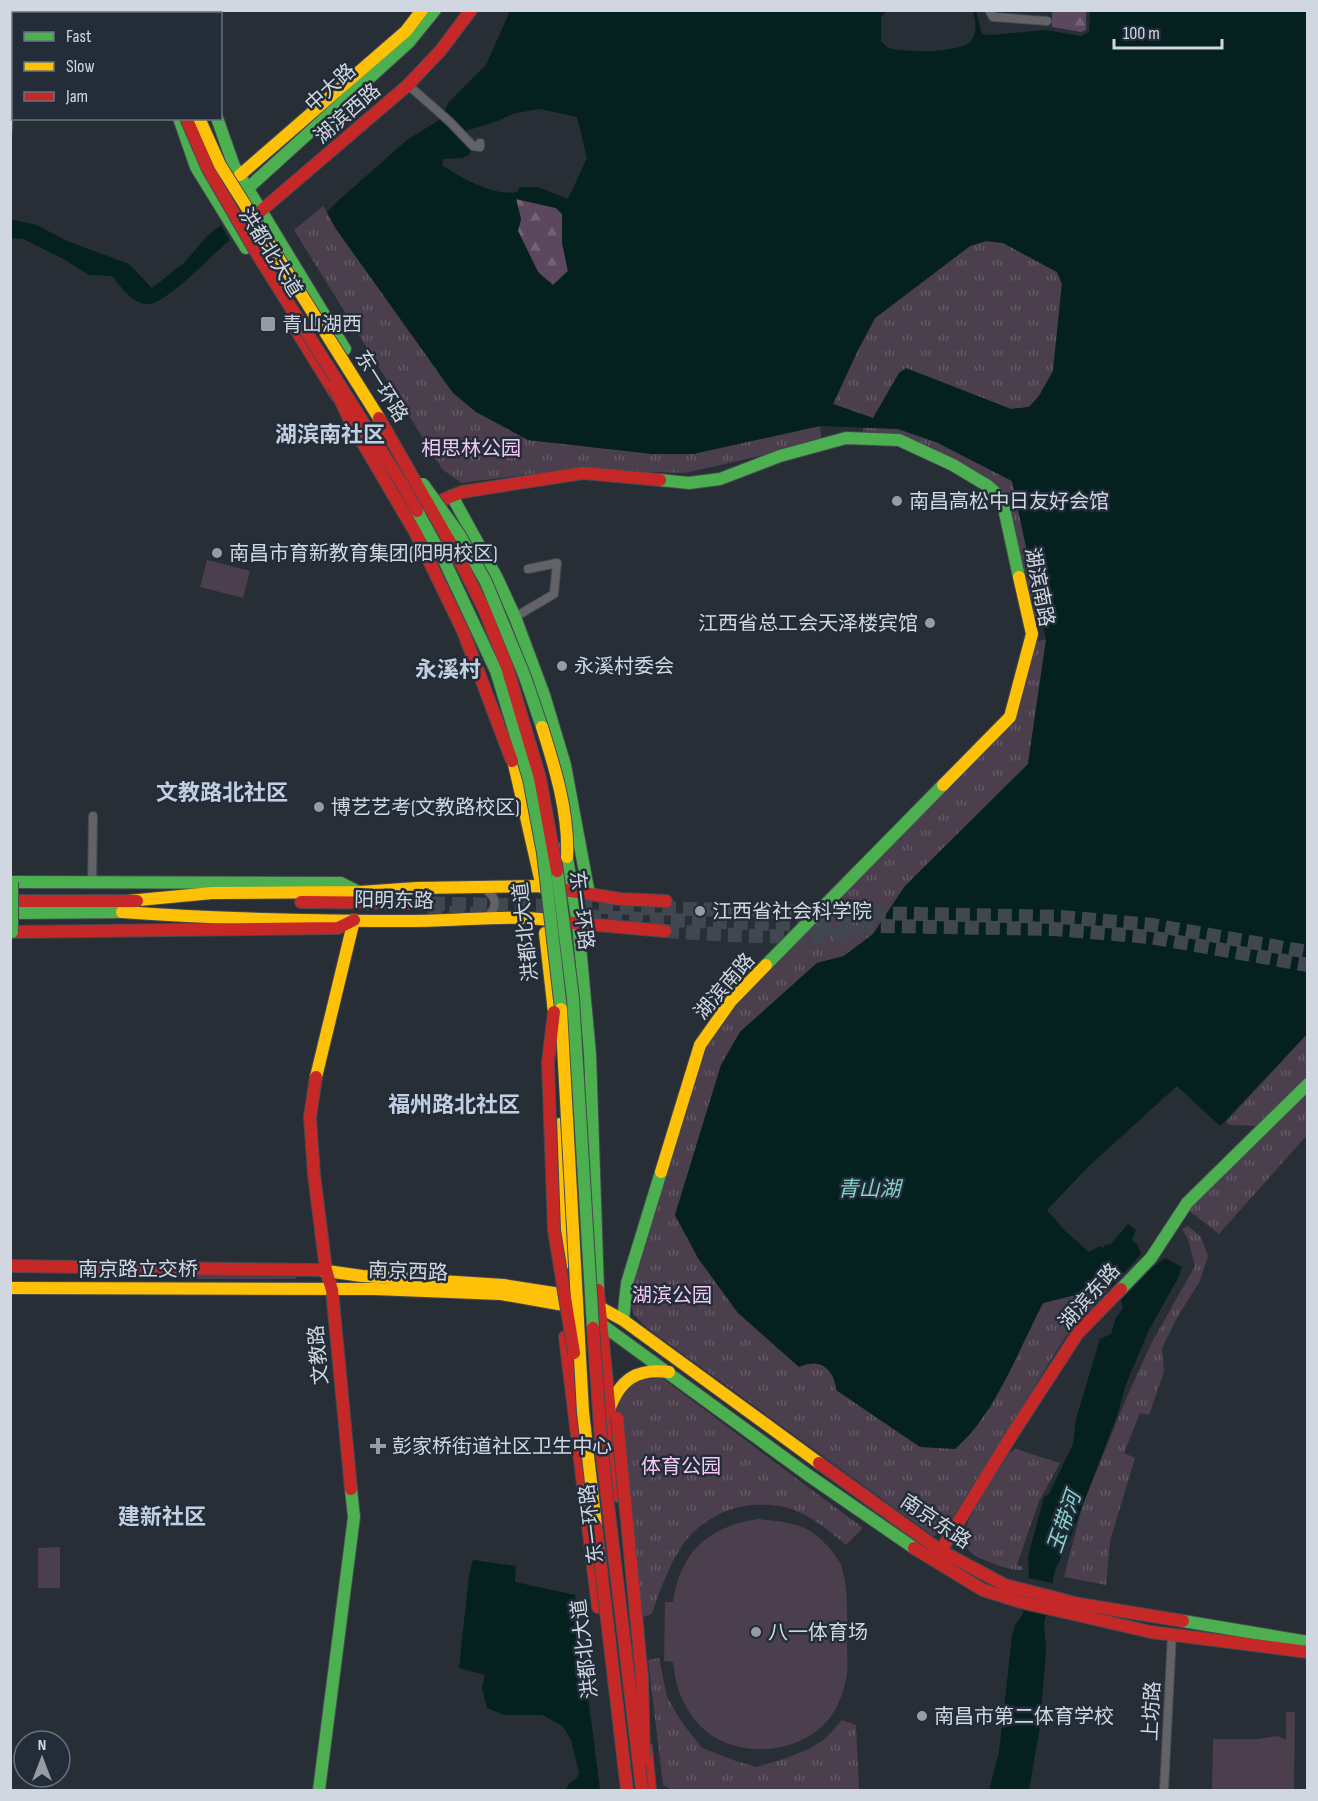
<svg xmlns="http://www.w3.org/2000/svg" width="1318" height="1801" font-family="'Sofia Sans Condensed','Noto Sans SC',sans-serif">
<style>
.grass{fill:#4b3f4d}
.forest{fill:url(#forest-firs)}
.park{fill:url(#park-tufts)}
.water{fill:#04211f;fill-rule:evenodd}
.pier{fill:#282e35}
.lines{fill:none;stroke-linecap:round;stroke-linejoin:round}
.primary-tunnel{stroke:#41474f;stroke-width:14;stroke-dasharray:14 7;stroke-linecap:butt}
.street-casing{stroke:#444950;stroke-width:10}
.fast-casing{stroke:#444950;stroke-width:14}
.slow-casing{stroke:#444950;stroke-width:14}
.jam-casing{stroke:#444950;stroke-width:14}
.street{stroke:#616366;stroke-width:8}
.fast{stroke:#4caf50;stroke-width:12}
.slow{stroke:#ffc107;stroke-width:12}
.jam{stroke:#c62828;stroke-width:12}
.rail-casing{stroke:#64666b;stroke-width:4.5}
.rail{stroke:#232d3a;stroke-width:2;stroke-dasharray:7;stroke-linecap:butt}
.fast-bridge-casing{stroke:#444950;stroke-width:14;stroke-linecap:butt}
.slow-bridge-casing{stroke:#444950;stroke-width:14;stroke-linecap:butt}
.jam-bridge-casing{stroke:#444950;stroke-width:14;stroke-linecap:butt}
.fast-bridge{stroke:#4caf50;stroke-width:12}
.slow-bridge{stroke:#ffc107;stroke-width:12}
.jam-bridge{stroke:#c62828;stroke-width:12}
.poi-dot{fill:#969ca4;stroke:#232d3a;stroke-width:2}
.labels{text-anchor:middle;stroke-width:5;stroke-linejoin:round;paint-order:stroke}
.street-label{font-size:20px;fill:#d1d7e0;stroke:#232d3a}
.poi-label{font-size:20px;fill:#d1d7e0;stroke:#232d3a;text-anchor:start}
.park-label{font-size:20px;fill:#f5c8f6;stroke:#232d3a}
.water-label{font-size:21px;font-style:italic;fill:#85d3ca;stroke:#232d3a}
.quarter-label{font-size:22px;font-weight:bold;fill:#c2cfe1;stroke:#232d3a}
</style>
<defs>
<pattern id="forest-firs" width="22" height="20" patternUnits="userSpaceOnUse" patternTransform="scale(1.5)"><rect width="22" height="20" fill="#5b485e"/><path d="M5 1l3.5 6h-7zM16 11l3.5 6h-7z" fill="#726275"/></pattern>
<pattern id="park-tufts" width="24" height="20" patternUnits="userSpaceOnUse" patternTransform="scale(1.5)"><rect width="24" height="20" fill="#4b3f4d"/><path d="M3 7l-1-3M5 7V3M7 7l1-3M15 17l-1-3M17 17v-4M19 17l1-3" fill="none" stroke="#645a66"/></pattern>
</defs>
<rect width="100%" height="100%" fill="#282e35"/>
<!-- grass -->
<g class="grass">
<path d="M 207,560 L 250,571 L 243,598 L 200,587 Z"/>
<path d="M 758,1519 C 778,1521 803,1522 818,1537 C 826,1543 837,1556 841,1565 C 849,1590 847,1617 847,1642 C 847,1652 848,1664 847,1674 C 845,1688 838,1709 828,1720 C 796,1758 727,1760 695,1720 C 681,1702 675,1684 673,1662 L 664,1661 L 665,1602 L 673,1602 C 681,1551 708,1527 758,1519 Z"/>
<path d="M 60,1547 L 60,1588 L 38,1588 L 38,1548 Z"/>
<path d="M 1286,1712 L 1295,1712 L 1294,1790 L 1212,1790 L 1213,1739 L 1258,1739 L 1278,1736 L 1286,1740 Z"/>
</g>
<!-- forest -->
<g class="forest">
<path d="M 1052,11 L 1086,11 L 1086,30 L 1081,32 L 1052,27 Z"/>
<path d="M 516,199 L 556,208 L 562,214 L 562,242 L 568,271 L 552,286 L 538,272 L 518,231 L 521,219 Z"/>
</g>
<!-- park -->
<g class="park">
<path d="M 323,206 L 336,229 L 528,440 L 653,454 L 693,454 L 820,426 L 822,442 L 685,473 L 571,469 L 461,483 L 442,469 L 294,230 Z"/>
<path d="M 986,241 L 1003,243 L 1057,272 L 1062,283 L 1053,371 L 1039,396 L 1029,407 L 1011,409 L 906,369 L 899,373 L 873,418 L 833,404 L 858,350 L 875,318 L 970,246 Z"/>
<path d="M 863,427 L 898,429 L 936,442 L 1012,481 L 1042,622 L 1032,634 L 1002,499 L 953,465 L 863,432 Z"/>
<path d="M 1046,640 L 1028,764 L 905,886 L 873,934 L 844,956 L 817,963 L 740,1032 L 721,1065 L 675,1215 L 698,1258 L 738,1313 L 799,1366 C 816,1360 826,1364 835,1380 L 989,1410 L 1043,1303 L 1075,1295 L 1097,1286 L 1110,1288 L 1066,1336 L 943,1533 L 933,1536 L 647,1328 L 634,1315 L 629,1296 L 704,1046 L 752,986 L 1014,718 L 1037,641 Z"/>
<path d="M 1307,1034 L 1307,1077 L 1259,1126 L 1229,1125 L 1226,1122 Z"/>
<path d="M 1307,1091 L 1307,1135 L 1219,1234 L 1188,1210 Z"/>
<path d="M 1188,1226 L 1201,1237 L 1208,1256 L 1200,1281 L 1178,1316 L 1162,1348 L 1164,1372 L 1149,1415 L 1140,1413 L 1124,1453 L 1135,1458 L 1110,1541 L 1106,1585 L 1064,1577 L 1083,1504 L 1126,1399 L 1152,1342 L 1195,1266 L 1188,1239 L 1182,1229 Z"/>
<path d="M 296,1274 L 296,1279 L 190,1279 L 190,1275 Z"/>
<path d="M 662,1378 L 863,1528 L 846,1545 C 833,1534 820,1523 805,1515 C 763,1493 708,1507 682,1546 C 668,1567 660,1590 652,1614 L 640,1618 L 614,1410 C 625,1385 634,1379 662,1378 Z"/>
<path d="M 1016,1449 L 1060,1463 L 1039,1501 L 1017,1565 L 1023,1567 L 1023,1570 C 1009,1570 999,1566 987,1561 C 976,1557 966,1552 964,1540 C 961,1523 999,1470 1009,1453 Z"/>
<path d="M 659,1658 L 667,1697 L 681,1721 L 702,1748 L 736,1761 L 756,1767 L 784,1759 L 809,1749 L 825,1739 L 842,1720 L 856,1725 L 859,1790 L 672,1790 L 663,1785 L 648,1660 Z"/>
</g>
<!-- water -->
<g class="water">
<path d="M 510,11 L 887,11 L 881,17 L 881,41 L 888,48 C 905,52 964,55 973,38 C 977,30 975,19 973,11 L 976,11 L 982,34 L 991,35 L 1046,30 L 1081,36 L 1089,32 L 1090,11 L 1307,11 L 1307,1034 L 1220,1126 L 1177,1086 L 1089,1166 L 1047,1210 L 1065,1231 L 1089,1252 L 1100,1246 L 1103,1248 L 1105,1245 L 1111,1244 L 1128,1224 L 1136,1230 L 1132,1240 L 1137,1244 L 1141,1254 L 1110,1288 L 1097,1286 L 1075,1295 L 1043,1303 C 1019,1349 995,1415 955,1449 L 920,1447 L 836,1390 C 834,1367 820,1358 799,1367 L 738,1313 L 698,1258 L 675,1215 L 721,1065 L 740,1032 L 817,963 L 844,956 L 873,934 L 905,886 L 1028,764 L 1046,640 L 1012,481 L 936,442 L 898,429 L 820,426 L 693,454 L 653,454 L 528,440 L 476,412 L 453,393 L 336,229 L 327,212 L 339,200 L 407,140 L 439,120 L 449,102 L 486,65 ZM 540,109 L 577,117 L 587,158 L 568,199 L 538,187 L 520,187 L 517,192 C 495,197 459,177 442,165 L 443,159 L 463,158 L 470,154 L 471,149 L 463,133 L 465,131 L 492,123 L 516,113 ZM 516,199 L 556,208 L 562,214 L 562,243 L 568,271 L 553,285 L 538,272 L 518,231 L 521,219 ZM 986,241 L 1003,243 L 1057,272 L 1062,284 L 1053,371 L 1039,396 L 1029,407 L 1011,409 L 906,368 L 899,373 L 873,418 L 833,404 L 858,350 L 875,318 L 970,246 Z"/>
<path d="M 10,219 L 37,225 L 67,241 L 129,264 L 152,288 L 185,262 L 208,235 L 221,225 L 230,240 C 213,254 168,302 149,304 C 133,305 121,287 112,276 L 89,275 L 65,260 L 23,239 L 11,238 Z"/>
<path d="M 1165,1258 L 1182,1267 L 1178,1278 L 1149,1330 L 1126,1384 L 1117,1416 L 1070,1538 L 1055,1570 L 1044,1624 L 1046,1649 L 1040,1727 L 1029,1790 L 989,1790 L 999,1752 L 1012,1636 L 1015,1625 L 1023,1614 L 1029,1572 L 1028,1557 L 1044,1497 L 1049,1494 L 1073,1444 L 1076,1419 L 1100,1339 L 1111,1334 L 1116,1318 L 1123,1308 L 1121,1300 L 1154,1266 Z"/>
<path d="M 473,1560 L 516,1566 L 515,1582 L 575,1595 L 600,1790 L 566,1790 L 569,1784 L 577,1778 L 579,1772 L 571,1740 L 563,1726 L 542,1715 L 504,1715 L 487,1708 L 482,1688 L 485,1675 L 459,1668 L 469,1575 Z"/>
</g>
<!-- pier -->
<path class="pier" d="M 1025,1577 L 1055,1584 L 1049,1616 L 1021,1610 Z"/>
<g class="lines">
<!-- primary-tunnel -->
<g class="primary-tunnel">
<path d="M 410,903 L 1061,917 L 1152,925 L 1308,952"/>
<path d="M 428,912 L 483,914"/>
<path d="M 566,916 L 771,924 L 1055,929 L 1150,937 L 1308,965"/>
<path d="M 665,931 C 730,935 794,940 858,933"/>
</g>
<defs>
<g id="street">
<path d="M 989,10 L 993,17 L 1047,21"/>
<path d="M 408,85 L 449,121 L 473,146 L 480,147 L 480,143"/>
<path d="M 515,617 L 554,594 L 557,563 L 528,569"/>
<path d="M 92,882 L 93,816"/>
<path d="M 482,887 C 498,897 499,907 485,919"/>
<path d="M 1164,1790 L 1172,1634"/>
</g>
<g id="fast">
<path d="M 187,10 L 188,14"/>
<path d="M 179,118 L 196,167 L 246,248"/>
<path d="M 217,118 L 234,166 L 345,349"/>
<path d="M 247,189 L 409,42 L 435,10"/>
<path d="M 660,480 L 689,483 L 720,479 L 780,456 L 846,438 L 899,440 L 953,465 L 988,486 L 1002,499 L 1019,577"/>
<path d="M 452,496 L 497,578 L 515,617 L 544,695 L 565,765 L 589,894"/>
<path d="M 565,846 L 578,924 L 590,1054 L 598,1290"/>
<path d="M 12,882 L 341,883 L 359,892"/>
<path d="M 10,913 L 131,912"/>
<path d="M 766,965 L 943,785"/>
<path d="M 1121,1289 L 1151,1258 L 1187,1203 L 1308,1084"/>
<path d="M 594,1319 L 808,1475 L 914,1548"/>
<path d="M 623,1320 L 627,1283 L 661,1172"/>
<path d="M 1183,1621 L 1308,1642"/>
<path d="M 319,1790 L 354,1517 L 351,1489"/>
</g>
<g id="slow">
<path d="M 240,175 L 406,31 L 422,10"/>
<path d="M 511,751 L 542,887"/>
<path d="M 943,785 L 1010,717 L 1032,634 L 1019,577"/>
<path d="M 128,901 L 212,893 L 360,892 L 417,888 L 542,886 L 559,889"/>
<path d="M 122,912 C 219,919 316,921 414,921 C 464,921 515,913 564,922"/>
<path d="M 545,933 L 555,1021"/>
<path d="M 316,1077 L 354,920"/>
<path d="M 560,1124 L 564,1264"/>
<path d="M 661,1172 L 700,1045 L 731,1001 L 766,965"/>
<path d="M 320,1270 L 362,1276 L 503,1285 L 573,1296"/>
<path d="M 10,1288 L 375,1289 L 501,1294 L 564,1305 L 573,1309"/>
<path d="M 592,1303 L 623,1320 L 819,1463"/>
<path d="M 609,1410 C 620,1379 637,1368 669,1372"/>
</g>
<g id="jam">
<path d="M 158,10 L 159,14"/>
<path d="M 173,10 L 173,14"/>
<path d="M 255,216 L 408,85 L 441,50 L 471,10"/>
<path d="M 292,323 L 337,396"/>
<path d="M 435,503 L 462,492 L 583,473 L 660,480"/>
<path d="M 559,889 L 620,899 L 666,901"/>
<path d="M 10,901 L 137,901"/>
<path d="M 301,902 L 410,903"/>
<path d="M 564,922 L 665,931"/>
<path d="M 12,932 L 338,928 L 354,920"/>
<path d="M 316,1077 L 310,1117 L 314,1175 L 326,1270 L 332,1290 L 351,1489"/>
<path d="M 10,1266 L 320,1270"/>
<path d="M 598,1290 L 618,1496"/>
<path d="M 565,1337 L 598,1607"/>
<path d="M 819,1463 L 941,1551 L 1005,1585 L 1079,1604 L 1183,1621"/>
<path d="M 914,1548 L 983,1590 L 1021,1602 L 1151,1632 L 1308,1652"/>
<path d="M 937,1557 L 1013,1433 L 1078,1333 L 1121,1289"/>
<path d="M 646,1748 L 650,1790"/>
</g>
</defs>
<!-- street casing -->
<use href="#street" class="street-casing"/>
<!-- fast casing -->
<use href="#fast" class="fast-casing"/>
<!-- slow casing -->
<use href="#slow" class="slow-casing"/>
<!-- jam casing -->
<use href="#jam" class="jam-casing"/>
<!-- street -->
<use href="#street" class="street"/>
<!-- fast -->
<use href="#fast" class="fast"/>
<!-- slow -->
<use href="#slow" class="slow"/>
<!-- jam -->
<use href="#jam" class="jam"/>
<defs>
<g id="rail">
<path d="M 15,14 L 15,10"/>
<path d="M 10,134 L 14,59"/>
</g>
</defs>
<!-- rail casing -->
<use href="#rail" class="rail-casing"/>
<!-- rail -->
<use href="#rail" class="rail"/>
<defs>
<g id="fast-bridge">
<path d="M 423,484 L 459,534 L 486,582 L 525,677 L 542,727"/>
<path d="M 417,511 L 444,560 L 496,671 L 529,779 L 543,853 L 561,1009"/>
<path d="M 557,871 L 573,998 L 593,1328"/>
<path d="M 12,882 L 12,932"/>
</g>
<g id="slow-bridge">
<path d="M 199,118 L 220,165 L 379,418"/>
<path d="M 542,727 C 555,768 569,813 567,857"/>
<path d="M 561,1009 L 583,1412 L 596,1526"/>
</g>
<g id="jam-bridge">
<path d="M 186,118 L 208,169 L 259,257 L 402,484 L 417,511"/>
<path d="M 334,386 L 351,423 L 415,532 L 463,631 L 512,761"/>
<path d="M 379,418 L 456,553 L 484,609 L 507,667 L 540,778 L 557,871"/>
<path d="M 554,1012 L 548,1062 L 554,1230 L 574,1353"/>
<path d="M 593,1328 L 602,1454 L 642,1790"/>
<path d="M 617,1418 L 642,1677 L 644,1758"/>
<path d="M 596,1526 L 627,1790"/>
</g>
</defs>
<!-- fast-bridge casing -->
<use href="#fast-bridge" class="fast-bridge-casing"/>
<!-- slow-bridge casing -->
<use href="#slow-bridge" class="slow-bridge-casing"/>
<!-- jam-bridge casing -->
<use href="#jam-bridge" class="jam-bridge-casing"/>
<!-- fast-bridge -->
<use href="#fast-bridge" class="fast-bridge"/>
<!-- slow-bridge -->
<use href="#slow-bridge" class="slow-bridge"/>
<!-- jam-bridge -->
<use href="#jam-bridge" class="jam-bridge"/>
</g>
<!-- markers -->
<g class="poi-dot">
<rect x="260" y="316" width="16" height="16" rx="3"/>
<circle cx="897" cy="501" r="6"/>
<circle cx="217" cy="553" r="6"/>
<circle cx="930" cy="623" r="6"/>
<circle cx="562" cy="666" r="6"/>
<circle cx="319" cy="807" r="6"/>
<circle cx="700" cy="911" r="6"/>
<path d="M375 1437h6v6h6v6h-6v6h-6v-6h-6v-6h6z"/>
<circle cx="756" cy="1632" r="6"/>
<circle cx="922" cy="1716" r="6"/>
</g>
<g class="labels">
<!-- street labels -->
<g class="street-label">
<text transform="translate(330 87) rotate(-42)" y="7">中大路</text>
<text transform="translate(347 113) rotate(-41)" y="7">湖滨西路</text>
<text transform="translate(271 252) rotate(58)" y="7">洪都北大道</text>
<text transform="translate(382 386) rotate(58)" y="7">东一环路</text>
<text transform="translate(1040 587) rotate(79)" y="7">湖滨南路</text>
<text transform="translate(394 900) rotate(1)" y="7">阳明东路</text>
<text transform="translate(582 910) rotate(83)" y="7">东一环路</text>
<text transform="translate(525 932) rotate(-96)" y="7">洪都北大道</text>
<text transform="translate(724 986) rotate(-49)" y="7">湖滨南路</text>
<text x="138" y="1276">南京路立交桥</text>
<text transform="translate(408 1271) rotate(2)" y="7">南京西路</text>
<text transform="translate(1089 1296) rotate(-48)" y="7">湖滨东路</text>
<text transform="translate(318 1355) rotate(-95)" y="7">文教路</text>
<text transform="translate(936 1521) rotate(34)" y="7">南京东路</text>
<text transform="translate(591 1524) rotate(-97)" y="7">东一环路</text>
<text transform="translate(584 1649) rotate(-97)" y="7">洪都北大道</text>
<text transform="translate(1151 1711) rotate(-87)" y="7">上坊路</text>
</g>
<!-- poi labels -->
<g class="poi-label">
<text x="282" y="331">青山湖西</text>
<text x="909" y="508">南昌高松中日友好会馆</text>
<text x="229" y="560">南昌市育新教育集团(阳明校区)</text>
<text x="918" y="630" text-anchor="end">江西省总工会天泽楼宾馆</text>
<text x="574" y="673">永溪村委会</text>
<text x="331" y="814">博艺艺考(文教路校区)</text>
<text x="712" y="918">江西省社会科学院</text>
<text x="392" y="1453">彭家桥街道社区卫生中心</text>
<text x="768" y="1639">八一体育场</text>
<text x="934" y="1723">南昌市第二体育学校</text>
</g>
<!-- park labels -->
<g class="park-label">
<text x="471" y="455">相思林公园</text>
<text x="672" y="1302">湖滨公园</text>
<text x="681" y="1473">体育公园</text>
</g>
<!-- water labels -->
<g class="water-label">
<text x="869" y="1196">青山湖</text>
<text transform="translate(1064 1522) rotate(-71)" y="7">玉带河</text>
</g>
<!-- quarter labels -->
<g class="quarter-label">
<text x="330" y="442">湖滨南社区</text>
<text x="448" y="677">永溪村</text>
<text x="222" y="800">文教路北社区</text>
<text x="454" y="1112">福州路北社区</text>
<text x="162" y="1524">建新社区</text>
</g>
</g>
<!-- border -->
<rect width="1318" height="1801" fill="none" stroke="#d1d7e0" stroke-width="24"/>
<!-- legend -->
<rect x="12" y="12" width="210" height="108" fill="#232d3a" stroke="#69717c" stroke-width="1.5"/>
<rect x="24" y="32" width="30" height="9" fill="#4caf50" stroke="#69717c" stroke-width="1.5"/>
<text x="66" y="42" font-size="18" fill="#d1d7e0">Fast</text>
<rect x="24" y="62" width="30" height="9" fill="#ffc107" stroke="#69717c" stroke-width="1.5"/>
<text x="66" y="72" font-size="18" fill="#d1d7e0">Slow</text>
<rect x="24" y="92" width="30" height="9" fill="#c62828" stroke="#69717c" stroke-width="1.5"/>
<text x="66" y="102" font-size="18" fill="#d1d7e0">Jam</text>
<!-- north arrow -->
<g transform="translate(42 1759)"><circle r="28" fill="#232d3a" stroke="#69717c" stroke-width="1.5"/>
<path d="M0-4.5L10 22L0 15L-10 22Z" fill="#969ca4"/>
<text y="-9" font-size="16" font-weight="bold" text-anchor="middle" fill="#d1d7e0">N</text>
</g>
<!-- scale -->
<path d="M1114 39v9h108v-9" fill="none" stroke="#d1d7e0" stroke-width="3"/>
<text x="1123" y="39" font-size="18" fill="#d1d7e0" stroke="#232d3a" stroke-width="4.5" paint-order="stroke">100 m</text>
</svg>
